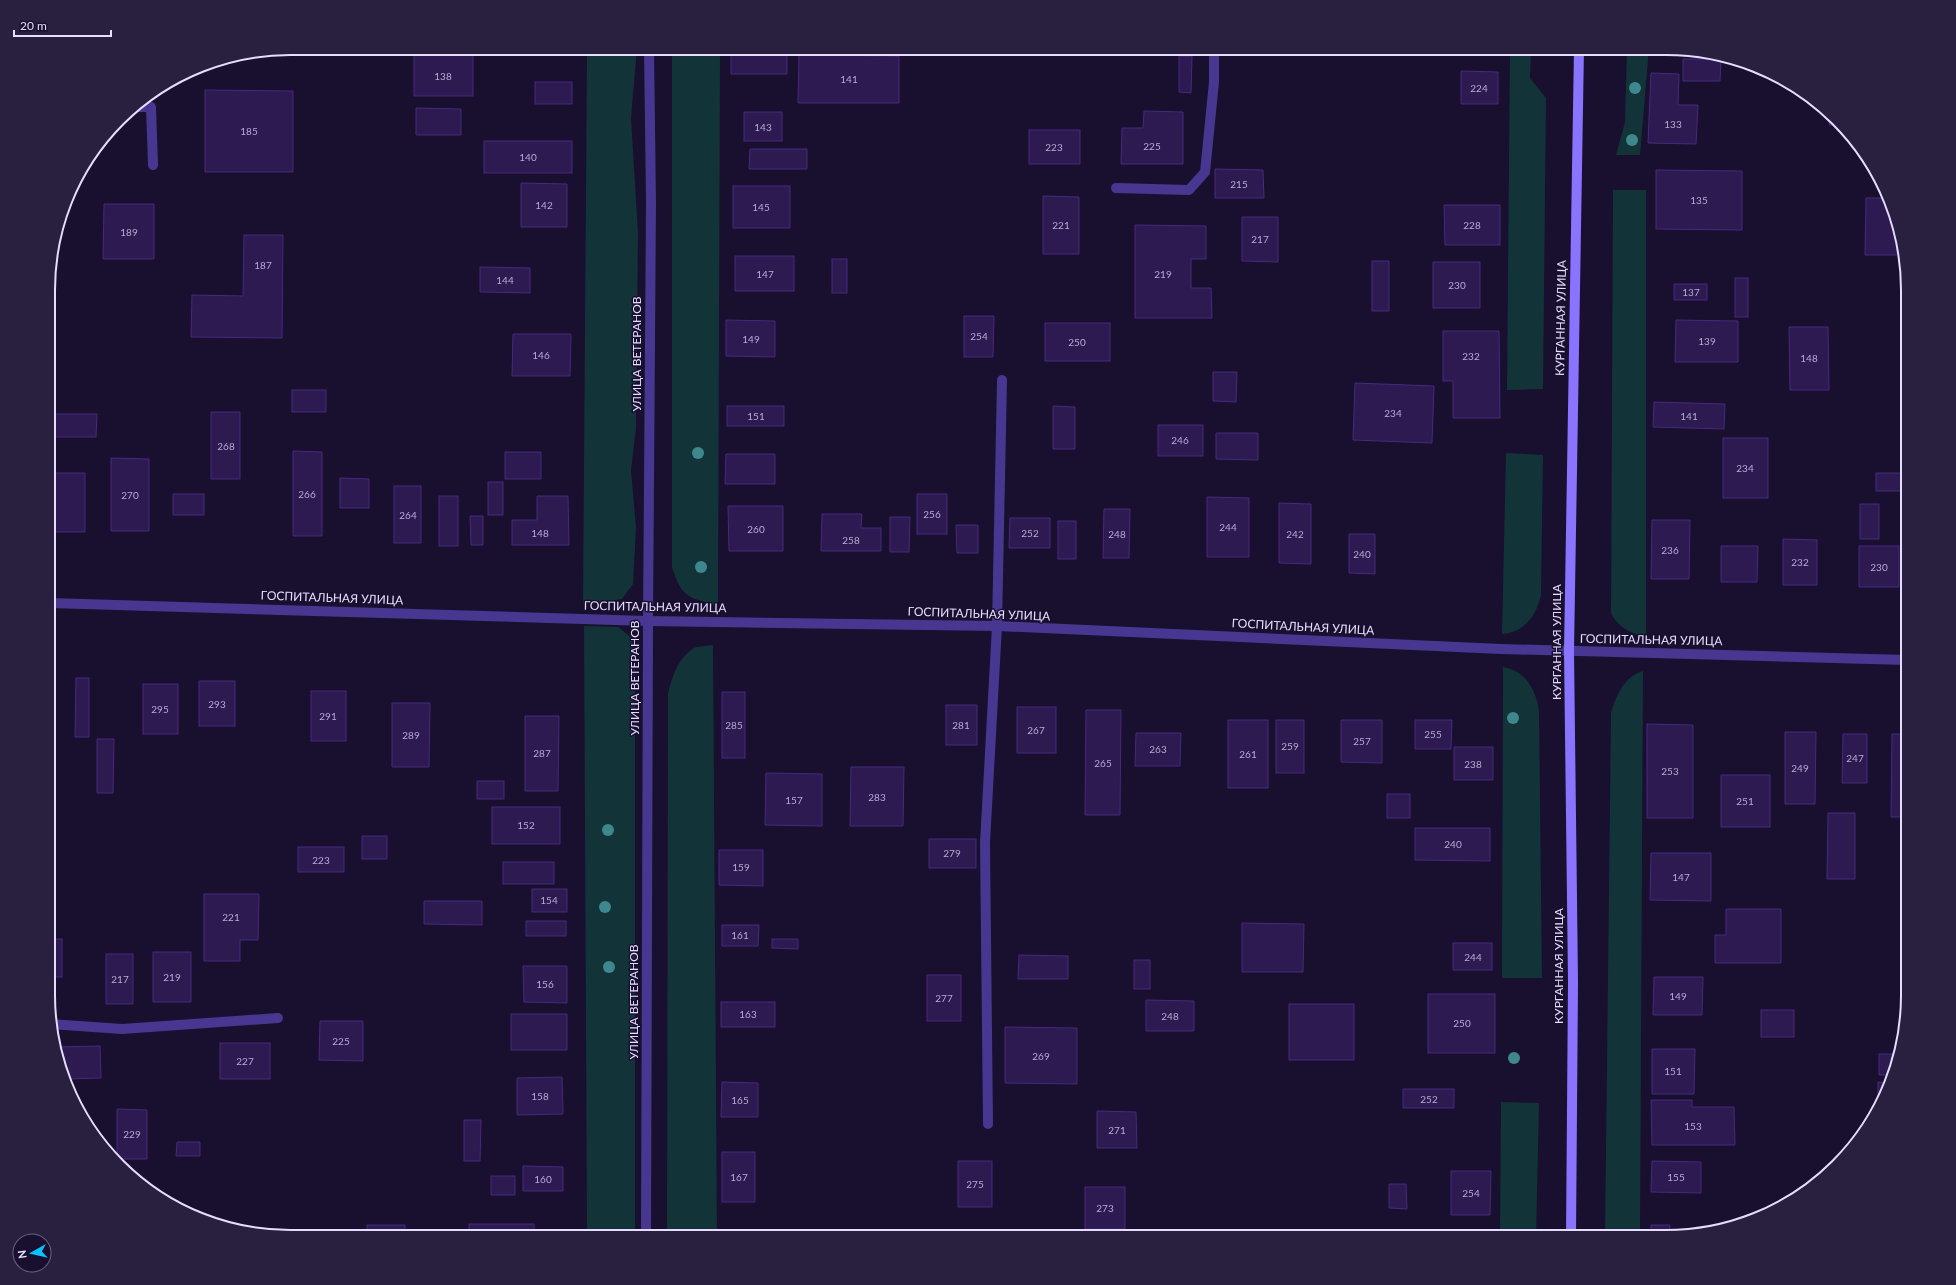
<svg xmlns="http://www.w3.org/2000/svg" width="1956" height="1285" font-family="Lato,sans-serif">
<style>
.green{fill:#123438}
.building{fill:#2c1a50;stroke:#462a7e}
.lines{fill:none;stroke-linecap:round;stroke-linejoin:round}
.lane{stroke:#473790;stroke-width:10}
.street{stroke:#473790;stroke-width:10}
.secondary{stroke:#8a73ff;stroke-width:10}
.tree{fill:#3e888d}
.labels{text-anchor:middle;stroke-width:3;stroke-linejoin:round;paint-order:stroke}
.number-label{font-size:10px;fill:#b7acd3}
.street-label{font-size:12px;fill:#e5dcff;stroke:#190f2e}
.rim{fill:none;stroke:#e5dcff;stroke-width:2}
</style>
<rect width="100%" height="100%" fill="#190f2e"/>
<!-- green -->
<g class="green">
<path d="M 587,48 L 637,48 L 631,118 L 638,233 L 636,428 L 631,470 L 636,528 L 633,584 L 622,599 L 583,605 Z"/>
<path d="M 672,48 L 720,48 L 718,606 C 689,597 682,599 672,567 Z"/>
<path d="M 1510,48 L 1531,48 L 1530,78 L 1546,98 L 1543,389 L 1507,390 Z"/>
<path d="M 1627,48 L 1649,48 L 1640,155 L 1616,155 L 1625,122 Z"/>
<path d="M 1613,190 L 1646,190 L 1646,638 C 1631,633 1618,628 1611,613 Z"/>
<path d="M 1506,453 L 1543,455 L 1541,595 C 1536,616 1525,632 1502,634 Z"/>
<path d="M 584,626 L 618,627 L 632,638 L 635,655 L 635,1237 L 587,1237 Z"/>
<path d="M 713,645 L 717,1237 L 667,1237 L 668,694 C 672,677 678,658 694,648 C 699,646 707,646 713,645 Z"/>
<path d="M 1503,667 C 1526,671 1535,689 1539,710 L 1542,978 L 1502,978 Z"/>
<path d="M 1643,671 L 1640,1237 L 1605,1237 L 1611,713 C 1616,695 1624,677 1643,671 Z"/>
<path d="M 1501,1102 L 1539,1103 L 1536,1237 L 1500,1237 Z"/>
</g>
<!-- building -->
<g class="building">
<path d="M 731,53 L 787,54 L 787,74 L 731,74 Z"/>
<rect x="414" y="55" width="59" height="41"/>
<path d="M 799,55 L 899,56 L 899,103 L 798,103 Z"/>
<path d="M 1179,56 L 1192,56 L 1191,93 L 1179,92 Z"/>
<path d="M 1683,59 L 1721,59 L 1720,81 L 1683,81 Z"/>
<path d="M 1461,71 L 1498,72 L 1498,104 L 1461,104 Z"/>
<path d="M 1651,73 L 1679,74 L 1678,105 L 1698,105 L 1696,144 L 1648,143 Z"/>
<rect x="535" y="82" width="37" height="22"/>
<path d="M 205,90 L 293,91 L 293,172 L 205,172 Z"/>
<path d="M 416,108 L 461,109 L 461,135 L 416,135 Z"/>
<path d="M 1144,111 L 1183,112 L 1183,164 L 1121,164 L 1122,128 L 1143,128 Z"/>
<rect x="744" y="112" width="38" height="29"/>
<path d="M 1830,114 L 1842,125 L 1829,125 Z"/>
<rect x="1029" y="130" width="51" height="34"/>
<rect x="484" y="141" width="88" height="32"/>
<path d="M 750,149 L 807,149 L 807,169 L 749,169 Z"/>
<path d="M 1215,169 L 1263,170 L 1264,198 L 1215,198 Z"/>
<path d="M 1656,170 L 1742,171 L 1742,230 L 1656,229 Z"/>
<path d="M 521,183 L 567,184 L 567,227 L 521,227 Z"/>
<rect x="733" y="186" width="57" height="42"/>
<path d="M 1043,196 L 1079,197 L 1079,254 L 1043,254 Z"/>
<path d="M 1866,198 L 1888,198 L 1897,220 L 1897,255 L 1865,255 Z"/>
<path d="M 104,204 L 154,204 L 154,259 L 103,259 Z"/>
<path d="M 1444,205 L 1500,205 L 1500,245 L 1445,245 Z"/>
<path d="M 1242,217 L 1278,217 L 1278,262 L 1242,261 Z"/>
<path d="M 1135,225 L 1206,226 L 1206,259 L 1191,259 L 1191,288 L 1211,288 L 1212,318 L 1135,318 Z"/>
<path d="M 244,235 L 283,235 L 282,338 L 191,337 L 192,295 L 243,296 Z"/>
<rect x="735" y="256" width="59" height="35"/>
<rect x="832" y="259" width="15" height="34"/>
<rect x="1372" y="261" width="17" height="50"/>
<rect x="1433" y="262" width="47" height="46"/>
<path d="M 480,267 L 530,268 L 530,293 L 480,292 Z"/>
<rect x="1735" y="278" width="13" height="39"/>
<rect x="1674" y="284" width="33" height="16"/>
<path d="M 964,316 L 994,316 L 993,357 L 964,357 Z"/>
<path d="M 726,320 L 775,321 L 775,357 L 726,356 Z"/>
<path d="M 1676,320 L 1738,321 L 1738,362 L 1675,362 Z"/>
<rect x="1045" y="323" width="65" height="38"/>
<path d="M 1789,327 L 1828,327 L 1829,390 L 1790,390 Z"/>
<path d="M 1443,331 L 1499,331 L 1500,418 L 1453,418 L 1453,381 L 1443,381 Z"/>
<path d="M 513,334 L 571,334 L 570,376 L 512,376 Z"/>
<rect x="1904" y="355" width="3" height="53"/>
<path d="M 1213,372 L 1237,372 L 1236,402 L 1213,401 Z"/>
<path d="M 1355,383 L 1434,386 L 1432,443 L 1353,440 Z"/>
<rect x="292" y="390" width="34" height="22"/>
<path d="M 1654,402 L 1725,404 L 1724,429 L 1653,427 Z"/>
<rect x="727" y="406" width="57" height="20"/>
<path d="M 1053,406 L 1075,407 L 1075,449 L 1053,449 Z"/>
<rect x="211" y="412" width="29" height="67"/>
<path d="M 50,414 L 97,414 L 96,437 L 50,437 Z"/>
<rect x="1158" y="425" width="45" height="31"/>
<path d="M 1216,433 L 1258,433 L 1258,460 L 1216,459 Z"/>
<rect x="1723" y="438" width="45" height="60"/>
<path d="M 293,451 L 322,452 L 322,536 L 293,536 Z"/>
<rect x="505" y="452" width="36" height="27"/>
<path d="M 726,454 L 775,454 L 775,484 L 725,484 Z"/>
<path d="M 111,458 L 149,459 L 149,531 L 111,531 Z"/>
<rect x="50" y="473" width="35" height="59"/>
<rect x="1876" y="473" width="26" height="18"/>
<path d="M 340,478 L 369,479 L 369,508 L 340,508 Z"/>
<rect x="488" y="482" width="15" height="33"/>
<rect x="394" y="486" width="27" height="57"/>
<rect x="173" y="494" width="31" height="21"/>
<rect x="917" y="494" width="30" height="40"/>
<rect x="439" y="496" width="19" height="50"/>
<path d="M 537,496 L 568,496 L 569,545 L 512,545 L 512,520 L 537,520 Z"/>
<path d="M 1207,497 L 1249,498 L 1249,557 L 1207,557 Z"/>
<path d="M 1279,503 L 1311,504 L 1311,564 L 1279,563 Z"/>
<rect x="1860" y="504" width="19" height="35"/>
<path d="M 728,506 L 783,506 L 783,551 L 729,551 Z"/>
<path d="M 1104,509 L 1130,509 L 1129,558 L 1103,558 Z"/>
<path d="M 822,514 L 862,514 L 861,528 L 881,528 L 881,551 L 821,551 Z"/>
<path d="M 470,516 L 483,516 L 483,545 L 471,545 Z"/>
<path d="M 890,517 L 910,517 L 909,552 L 890,552 Z"/>
<path d="M 1010,518 L 1050,518 L 1050,548 L 1009,548 Z"/>
<path d="M 1652,520 L 1690,520 L 1689,579 L 1651,579 Z"/>
<rect x="1058" y="521" width="18" height="38"/>
<path d="M 956,525 L 978,525 L 978,553 L 957,553 Z"/>
<path d="M 1349,534 L 1375,534 L 1375,574 L 1349,573 Z"/>
<path d="M 1783,539 L 1817,540 L 1817,585 L 1783,585 Z"/>
<path d="M 1721,546 L 1758,546 L 1757,582 L 1721,582 Z"/>
<rect x="1859" y="546" width="40" height="41"/>
<path d="M 76,678 L 89,678 L 89,737 L 75,737 Z"/>
<rect x="199" y="681" width="36" height="45"/>
<rect x="143" y="684" width="35" height="50"/>
<rect x="311" y="691" width="35" height="50"/>
<rect x="722" y="692" width="23" height="66"/>
<path d="M 392,703 L 430,703 L 429,767 L 392,767 Z"/>
<rect x="946" y="705" width="31" height="40"/>
<rect x="1017" y="707" width="39" height="46"/>
<path d="M 1086,710 L 1121,710 L 1120,815 L 1085,815 Z"/>
<path d="M 525,716 L 559,716 L 558,791 L 525,791 Z"/>
<rect x="1228" y="720" width="40" height="68"/>
<rect x="1276" y="720" width="28" height="53"/>
<path d="M 1341,720 L 1382,720 L 1382,763 L 1341,762 Z"/>
<path d="M 1415,720 L 1452,720 L 1451,749 L 1415,749 Z"/>
<path d="M 1647,724 L 1693,725 L 1693,818 L 1647,818 Z"/>
<path d="M 1785,732 L 1816,732 L 1815,804 L 1785,804 Z"/>
<path d="M 1136,733 L 1181,733 L 1180,766 L 1135,766 Z"/>
<path d="M 1843,734 L 1867,734 L 1867,783 L 1842,783 Z"/>
<path d="M 1892,734 L 1907,734 L 1907,817 L 1891,817 Z"/>
<path d="M 97,739 L 114,739 L 113,793 L 97,793 Z"/>
<rect x="1454" y="747" width="39" height="33"/>
<path d="M 851,767 L 904,767 L 903,826 L 850,826 Z"/>
<path d="M 766,773 L 822,774 L 822,826 L 765,825 Z"/>
<rect x="1721" y="775" width="49" height="52"/>
<rect x="477" y="781" width="27" height="18"/>
<rect x="1387" y="794" width="23" height="24"/>
<rect x="492" y="807" width="68" height="37"/>
<path d="M 1828,813 L 1855,813 L 1855,879 L 1827,879 Z"/>
<path d="M 1415,828 L 1490,828 L 1490,861 L 1415,860 Z"/>
<rect x="362" y="836" width="25" height="23"/>
<rect x="929" y="839" width="47" height="29"/>
<rect x="298" y="847" width="46" height="25"/>
<path d="M 719,850 L 763,850 L 763,886 L 719,885 Z"/>
<path d="M 1651,853 L 1711,853 L 1711,901 L 1650,900 Z"/>
<rect x="503" y="862" width="51" height="22"/>
<rect x="532" y="889" width="35" height="23"/>
<path d="M 204,894 L 259,894 L 258,940 L 240,940 L 240,961 L 204,961 Z"/>
<path d="M 424,901 L 482,901 L 482,925 L 424,924 Z"/>
<path d="M 1726,909 L 1781,909 L 1781,963 L 1715,963 L 1715,935 L 1726,935 Z"/>
<rect x="526" y="921" width="40" height="15"/>
<path d="M 1242,923 L 1304,924 L 1303,972 L 1242,972 Z"/>
<path d="M 722,925 L 759,925 L 758,946 L 722,946 Z"/>
<rect x="50" y="939" width="12" height="38"/>
<path d="M 772,939 L 798,939 L 798,949 L 772,948 Z"/>
<rect x="1453" y="943" width="39" height="27"/>
<rect x="153" y="952" width="38" height="50"/>
<rect x="106" y="954" width="27" height="50"/>
<path d="M 1019,955 L 1068,956 L 1068,979 L 1018,979 Z"/>
<rect x="1134" y="960" width="16" height="29"/>
<path d="M 523,966 L 567,966 L 567,1003 L 524,1002 Z"/>
<rect x="927" y="975" width="34" height="46"/>
<path d="M 1654,977 L 1703,977 L 1702,1015 L 1653,1015 Z"/>
<rect x="1428" y="994" width="67" height="59"/>
<path d="M 1146,1000 L 1194,1001 L 1194,1031 L 1146,1031 Z"/>
<rect x="721" y="1002" width="54" height="25"/>
<rect x="1289" y="1004" width="65" height="56"/>
<rect x="1761" y="1010" width="33" height="27"/>
<rect x="511" y="1014" width="56" height="36"/>
<path d="M 320,1021 L 363,1021 L 363,1061 L 319,1060 Z"/>
<path d="M 1005,1027 L 1077,1028 L 1077,1084 L 1005,1083 Z"/>
<rect x="220" y="1043" width="50" height="36"/>
<path d="M 100,1046 L 101,1078 L 68,1079 L 57,1047 Z"/>
<path d="M 1652,1049 L 1695,1049 L 1694,1094 L 1652,1094 Z"/>
<path d="M 1879,1054 L 1899,1054 L 1894,1075 L 1879,1075 Z"/>
<path d="M 562,1077 L 563,1114 L 517,1115 L 517,1078 Z"/>
<path d="M 722,1082 L 758,1083 L 758,1117 L 721,1117 Z"/>
<path d="M 1878,1082 L 1890,1083 L 1878,1108 Z"/>
<rect x="1403" y="1089" width="51" height="19"/>
<path d="M 1651,1100 L 1692,1100 L 1692,1107 L 1734,1107 L 1735,1145 L 1652,1145 Z"/>
<path d="M 117,1109 L 147,1110 L 147,1159 L 117,1159 Z"/>
<path d="M 1097,1111 L 1136,1112 L 1137,1148 L 1097,1148 Z"/>
<path d="M 464,1120 L 481,1120 L 480,1161 L 464,1161 Z"/>
<path d="M 177,1142 L 200,1142 L 200,1156 L 176,1156 Z"/>
<rect x="722" y="1152" width="33" height="50"/>
<rect x="958" y="1161" width="34" height="46"/>
<path d="M 1652,1161 L 1701,1162 L 1701,1193 L 1651,1192 Z"/>
<path d="M 523,1166 L 563,1167 L 563,1191 L 523,1191 Z"/>
<path d="M 1451,1171 L 1491,1171 L 1490,1215 L 1451,1215 Z"/>
<rect x="491" y="1176" width="24" height="19"/>
<path d="M 1389,1184 L 1406,1184 L 1407,1209 L 1389,1208 Z"/>
<rect x="1085" y="1187" width="40" height="42"/>
<rect x="469" y="1224" width="65" height="13"/>
<rect x="367" y="1225" width="38" height="12"/>
<path d="M 1651,1225 L 1670,1225 L 1669,1236 L 1651,1237 Z"/>
</g>
<g class="lines">
<!-- lane -->
<g class="lane">
<path d="M 132,107 L 151,107 L 153,165"/>
<path d="M 1116,188 L 1189,190 L 1205,172 L 1214,82 L 1214,48"/>
<path d="M 50,1024 L 122,1029 L 278,1018"/>
<path d="M 988,1124 L 985,843 L 997,626 L 1002,380"/>
</g>
<!-- street -->
<g class="street">
<path d="M 50,603 L 648,621 L 997,626 L 1501,649 L 1907,660"/>
<path d="M 646,1237 L 648,621 L 651,203 L 649,48"/>
</g>
<!-- secondary -->
<path class="secondary" d="M 1571,1237 L 1573,982 L 1569,651 L 1579,48"/>
</g>
<!-- trees -->
<g class="tree">
<circle cx="1635" cy="88" r="6"/>
<circle cx="1632" cy="140" r="6"/>
<circle cx="698" cy="453" r="6"/>
<circle cx="701" cy="567" r="6"/>
<circle cx="1513" cy="718" r="6"/>
<circle cx="608" cy="830" r="6"/>
<circle cx="605" cy="907" r="6"/>
<circle cx="609" cy="967" r="6"/>
<circle cx="1514" cy="1058" r="6"/>
</g>
<g class="labels">
<!-- number labels -->
<g class="number-label">
<text x="443" y="80">138</text>
<text x="849" y="83">141</text>
<text x="1479" y="92">224</text>
<text x="1673" y="128">133</text>
<text x="763" y="131">143</text>
<text x="249" y="135">185</text>
<text x="1152" y="150">225</text>
<text x="1054" y="151">223</text>
<text x="528" y="161">140</text>
<text x="1239" y="188">215</text>
<text x="1699" y="204">135</text>
<text x="544" y="209">142</text>
<text x="761" y="211">145</text>
<text x="1061" y="229">221</text>
<text x="1472" y="229">228</text>
<text x="129" y="236">189</text>
<text x="1260" y="243">217</text>
<text x="263" y="269">187</text>
<text x="765" y="278">147</text>
<text x="1163" y="278">219</text>
<text x="505" y="284">144</text>
<text x="1457" y="289">230</text>
<text x="1691" y="296">137</text>
<text x="979" y="340">254</text>
<text x="751" y="343">149</text>
<text x="1707" y="345">139</text>
<text x="1077" y="346">250</text>
<text x="541" y="359">146</text>
<text x="1471" y="360">232</text>
<text x="1809" y="362">148</text>
<text x="1393" y="417">234</text>
<text x="756" y="420">151</text>
<text x="1689" y="420">141</text>
<text x="1180" y="444">246</text>
<text x="226" y="450">268</text>
<text x="1745" y="472">234</text>
<text x="307" y="498">266</text>
<text x="130" y="499">270</text>
<text x="932" y="518">256</text>
<text x="408" y="519">264</text>
<text x="1228" y="531">244</text>
<text x="756" y="533">260</text>
<text x="540" y="537">148</text>
<text x="1030" y="537">252</text>
<text x="1117" y="538">248</text>
<text x="1295" y="538">242</text>
<text x="851" y="544">258</text>
<text x="1670" y="554">236</text>
<text x="1362" y="558">240</text>
<text x="1800" y="566">232</text>
<text x="1879" y="571">230</text>
<text x="217" y="708">293</text>
<text x="160" y="713">295</text>
<text x="328" y="720">291</text>
<text x="734" y="729">285</text>
<text x="961" y="729">281</text>
<text x="1036" y="734">267</text>
<text x="1433" y="738">255</text>
<text x="411" y="739">289</text>
<text x="1362" y="745">257</text>
<text x="1290" y="750">259</text>
<text x="1158" y="753">263</text>
<text x="542" y="757">287</text>
<text x="1248" y="758">261</text>
<text x="1855" y="762">247</text>
<text x="1103" y="767">265</text>
<text x="1473" y="768">238</text>
<text x="1800" y="772">249</text>
<text x="1670" y="775">253</text>
<text x="877" y="801">283</text>
<text x="794" y="804">157</text>
<text x="1745" y="805">251</text>
<text x="526" y="829">152</text>
<text x="1453" y="848">240</text>
<text x="952" y="857">279</text>
<text x="321" y="864">223</text>
<text x="741" y="871">159</text>
<text x="1681" y="881">147</text>
<text x="549" y="904">154</text>
<text x="231" y="921">221</text>
<text x="740" y="939">161</text>
<text x="1473" y="961">244</text>
<text x="172" y="981">219</text>
<text x="120" y="983">217</text>
<text x="545" y="988">156</text>
<text x="1678" y="1000">149</text>
<text x="944" y="1002">277</text>
<text x="748" y="1018">163</text>
<text x="1170" y="1020">248</text>
<text x="1462" y="1027">250</text>
<text x="341" y="1045">225</text>
<text x="1041" y="1060">269</text>
<text x="245" y="1065">227</text>
<text x="1673" y="1075">151</text>
<text x="540" y="1100">158</text>
<text x="1429" y="1103">252</text>
<text x="740" y="1104">165</text>
<text x="1693" y="1130">153</text>
<text x="1117" y="1134">271</text>
<text x="132" y="1138">229</text>
<text x="739" y="1181">167</text>
<text x="1676" y="1181">155</text>
<text x="543" y="1183">160</text>
<text x="975" y="1188">275</text>
<text x="1471" y="1197">254</text>
<text x="1105" y="1212">273</text>
</g>
<!-- street labels -->
<g class="street-label">
<text transform="translate(1561 318) rotate(-89)" y="4">КУРГАННАЯ УЛИЦА</text>
<text transform="translate(637 354) rotate(-90)" y="4">УЛИЦА ВЕТЕРАНОВ</text>
<text transform="translate(332 598) rotate(2)" y="4">ГОСПИТАЛЬНАЯ УЛИЦА</text>
<text transform="translate(655 607) rotate(1)" y="4">ГОСПИТАЛЬНАЯ УЛИЦА</text>
<text transform="translate(979 614) rotate(2)" y="4">ГОСПИТАЛЬНАЯ УЛИЦА</text>
<text transform="translate(1303 627) rotate(3)" y="4">ГОСПИТАЛЬНАЯ УЛИЦА</text>
<text transform="translate(1651 640) rotate(1)" y="4">ГОСПИТАЛЬНАЯ УЛИЦА</text>
<text transform="translate(1557 642) rotate(-90)" y="4">КУРГАННАЯ УЛИЦА</text>
<text transform="translate(635 678) rotate(-90)" y="4">УЛИЦА ВЕТЕРАНОВ</text>
<text transform="translate(1559 966) rotate(-90)" y="4">КУРГАННАЯ УЛИЦА</text>
<text transform="translate(634 1002) rotate(-90)" y="4">УЛИЦА ВЕТЕРАНОВ</text>
</g>
</g>
<!-- crop -->
<path d="M0 0H1956V1285H0ZM290 55H1666A235 235 0 0 1 1901 290V995A235 235 0 0 1 1666 1230H290A235 235 0 0 1 55 995V290A235 235 0 0 1 290 55Z" fill="#291f3f" fill-rule="evenodd"/>
<path class="rim" d="M290 55H1666A235 235 0 0 1 1901 290V995A235 235 0 0 1 1666 1230H290A235 235 0 0 1 55 995V290A235 235 0 0 1 290 55Z"/>
<!-- north arrow -->
<g transform="translate(32 1253) rotate(262)"><circle r="19" fill="#190f2e" stroke="#6b6182"/>
<path d="M0-3L7 15L0 10L-7 15Z" fill="#08c3ff"/>
<text y="-6" font-size="11" font-weight="bold" text-anchor="middle" fill="#e5dcff">N</text>
</g>
<!-- scale -->
<path d="M14 30v6h97v-6" fill="none" stroke="#e5dcff" stroke-width="2"/>
<text x="20" y="30" font-size="12" fill="#e5dcff" stroke="#190f2e" stroke-width="3" paint-order="stroke">20 m</text>
</svg>
